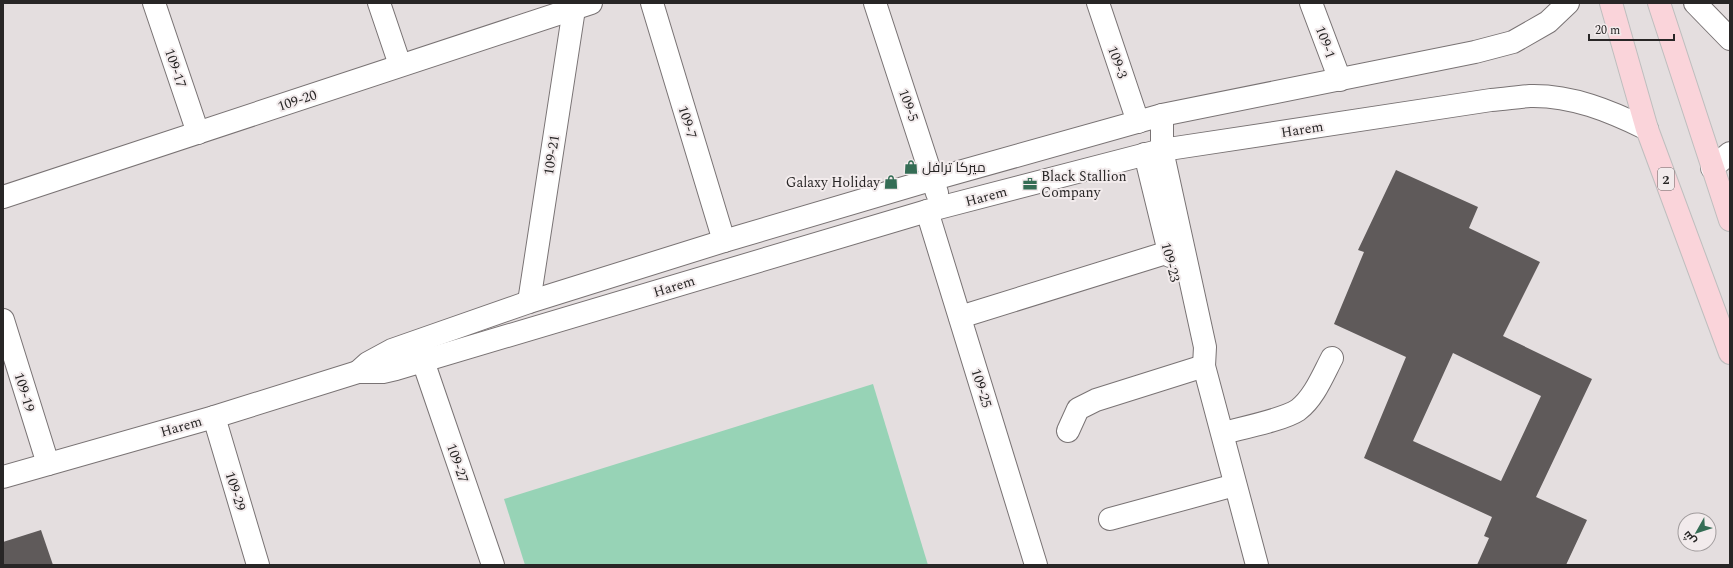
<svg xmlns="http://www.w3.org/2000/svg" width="1733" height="568" font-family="Spectral,Cairo,serif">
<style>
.green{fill:#97d3b6}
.building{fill:#5f5a5a;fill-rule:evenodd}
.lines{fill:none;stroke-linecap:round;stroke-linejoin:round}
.minor-casing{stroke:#797374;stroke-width:24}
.major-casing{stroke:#bebebe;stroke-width:24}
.minor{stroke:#fff;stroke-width:22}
.major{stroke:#fad4da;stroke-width:22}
.labels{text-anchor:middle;stroke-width:4;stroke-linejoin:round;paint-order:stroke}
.shield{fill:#f2ebec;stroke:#656161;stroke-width:1}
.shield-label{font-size:13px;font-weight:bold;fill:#282626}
.street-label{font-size:14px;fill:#282626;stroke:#f2ebec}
.poi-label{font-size:14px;fill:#282626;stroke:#f2ebec;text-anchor:start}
</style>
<rect width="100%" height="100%" fill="#e4dedf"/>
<!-- green -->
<path class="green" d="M 873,384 L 928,565 L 525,565 L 504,499 Z"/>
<!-- building -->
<g class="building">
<path d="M 1396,170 L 1478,207 L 1469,228 L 1540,262 L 1503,336 L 1592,379 L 1536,497 L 1587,520 L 1566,565 L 1477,565 L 1489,538 L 1484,536 L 1492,517 L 1364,458 L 1406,357 L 1334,324 L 1364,252 L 1358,250 ZM 1453,353 L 1541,396 L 1501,481 L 1413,441 Z"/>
<path d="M 41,530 L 53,565 L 3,565 L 3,542 Z"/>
</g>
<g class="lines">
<defs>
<g id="minor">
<path d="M 154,3 L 198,133"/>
<path d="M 379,3 L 400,65"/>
<path d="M 652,3 L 724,241"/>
<path d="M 875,3 L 937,193"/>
<path d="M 1098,3 L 1138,122"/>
<path d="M 1311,3 L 1340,80"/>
<path d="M 1695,3 L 1730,39"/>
<path d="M 1162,115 L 1162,150 L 1205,347 L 1204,366 L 1257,565"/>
<path d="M 1145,154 L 1170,256"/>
<path d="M 1712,168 L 1730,153"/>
<path d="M 3,197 L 591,3"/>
<path d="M 927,211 L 1036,565"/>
<path d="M 529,302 L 574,9"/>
<path d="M 960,317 L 1169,252"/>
<path d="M 3,320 L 48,464"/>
<path d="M 423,361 L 493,565"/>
<path d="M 358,372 L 368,363 L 392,350 L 529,302 L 724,241 L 934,179 L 1162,115 L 1475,52 L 1513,42 L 1548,22 L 1568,3"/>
<path d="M 214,417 L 258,565"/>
<path d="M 1068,431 L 1078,409 L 1096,400 L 1204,366"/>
<path d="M 1223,433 C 1242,428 1283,420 1298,410 C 1314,398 1323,375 1332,358"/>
<path d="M 3,477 L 214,417 L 358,372 L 383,372 L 396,369 L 927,211 L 1162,150 L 1491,100 C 1504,99 1517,97 1530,96 C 1572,95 1610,111 1647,129"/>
<path d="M 1110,519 L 1235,485"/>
</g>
<g id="major">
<path d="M 1611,3 L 1647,129 L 1730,353"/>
<path d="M 1659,3 L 1730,220"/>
</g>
</defs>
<!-- minor casing -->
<use href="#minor" class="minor-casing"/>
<!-- major casing -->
<use href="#major" class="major-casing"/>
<!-- minor -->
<use href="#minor" class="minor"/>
<!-- major -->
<use href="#major" class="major"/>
</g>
<!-- icons -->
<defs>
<symbol id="shop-bare" viewBox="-9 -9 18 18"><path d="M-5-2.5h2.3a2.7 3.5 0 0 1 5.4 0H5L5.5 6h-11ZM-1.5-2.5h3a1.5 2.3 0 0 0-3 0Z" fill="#356d55" stroke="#f2ebec" stroke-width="2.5" paint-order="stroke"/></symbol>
<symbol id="office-bare" viewBox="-9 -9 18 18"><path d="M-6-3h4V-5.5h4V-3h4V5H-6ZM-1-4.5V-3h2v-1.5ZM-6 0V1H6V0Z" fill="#356d55" stroke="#f2ebec" stroke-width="2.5" paint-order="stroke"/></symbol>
</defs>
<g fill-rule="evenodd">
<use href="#shop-bare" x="901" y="157" width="20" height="20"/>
<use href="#shop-bare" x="881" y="172" width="20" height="20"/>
<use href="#office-bare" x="1020" y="174" width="20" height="20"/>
</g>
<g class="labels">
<!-- shield labels -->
<rect class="shield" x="1658" y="168" width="16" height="22" rx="3"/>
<g class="shield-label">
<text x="1666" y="184">2</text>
</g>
<!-- street labels -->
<g class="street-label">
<text transform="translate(1326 42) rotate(70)" y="5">109-1</text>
<text transform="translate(1118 62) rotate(71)" y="5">109-3</text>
<text transform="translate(176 68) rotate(71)" y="5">109-17</text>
<text transform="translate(297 100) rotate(-18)" y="5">109-20</text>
<text transform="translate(909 105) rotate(71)" y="5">109-5</text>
<text transform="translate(688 122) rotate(73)" y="5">109-7</text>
<text transform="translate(1302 129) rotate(-9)" y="5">Harem</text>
<text transform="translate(551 155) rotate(-81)" y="5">109-21</text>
<text transform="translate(986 196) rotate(-15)" y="5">Harem</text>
<text transform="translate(1171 262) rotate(76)" y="5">109-23</text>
<text transform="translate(674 286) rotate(-17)" y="5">Harem</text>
<text transform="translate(982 388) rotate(73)" y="5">109-25</text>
<text transform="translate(25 392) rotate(73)" y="5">109-19</text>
<text transform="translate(181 426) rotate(-16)" y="5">Harem</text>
<text transform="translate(458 463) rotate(71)" y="5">109-27</text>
<text transform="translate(236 491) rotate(73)" y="5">109-29</text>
</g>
<!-- poi labels -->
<g class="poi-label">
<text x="922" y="172">ميركا ترافل</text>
<text x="1041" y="181">Black Stallion<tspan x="1041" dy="16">Company</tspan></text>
<text x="880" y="187" text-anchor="end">Galaxy Holiday</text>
</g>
</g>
<!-- border -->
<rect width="1733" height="568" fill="none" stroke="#282626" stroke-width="8"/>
<!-- north arrow -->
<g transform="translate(1697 532) rotate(231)"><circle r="19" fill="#f2ebec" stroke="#a19c9d"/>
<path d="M0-3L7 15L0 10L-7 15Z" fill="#356d55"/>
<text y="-6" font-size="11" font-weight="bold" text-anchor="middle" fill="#282626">ش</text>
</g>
<!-- scale -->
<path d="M1589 34v6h85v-6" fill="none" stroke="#282626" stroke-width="2"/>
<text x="1595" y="34" font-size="12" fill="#282626" stroke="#f2ebec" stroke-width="3" paint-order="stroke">20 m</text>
</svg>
